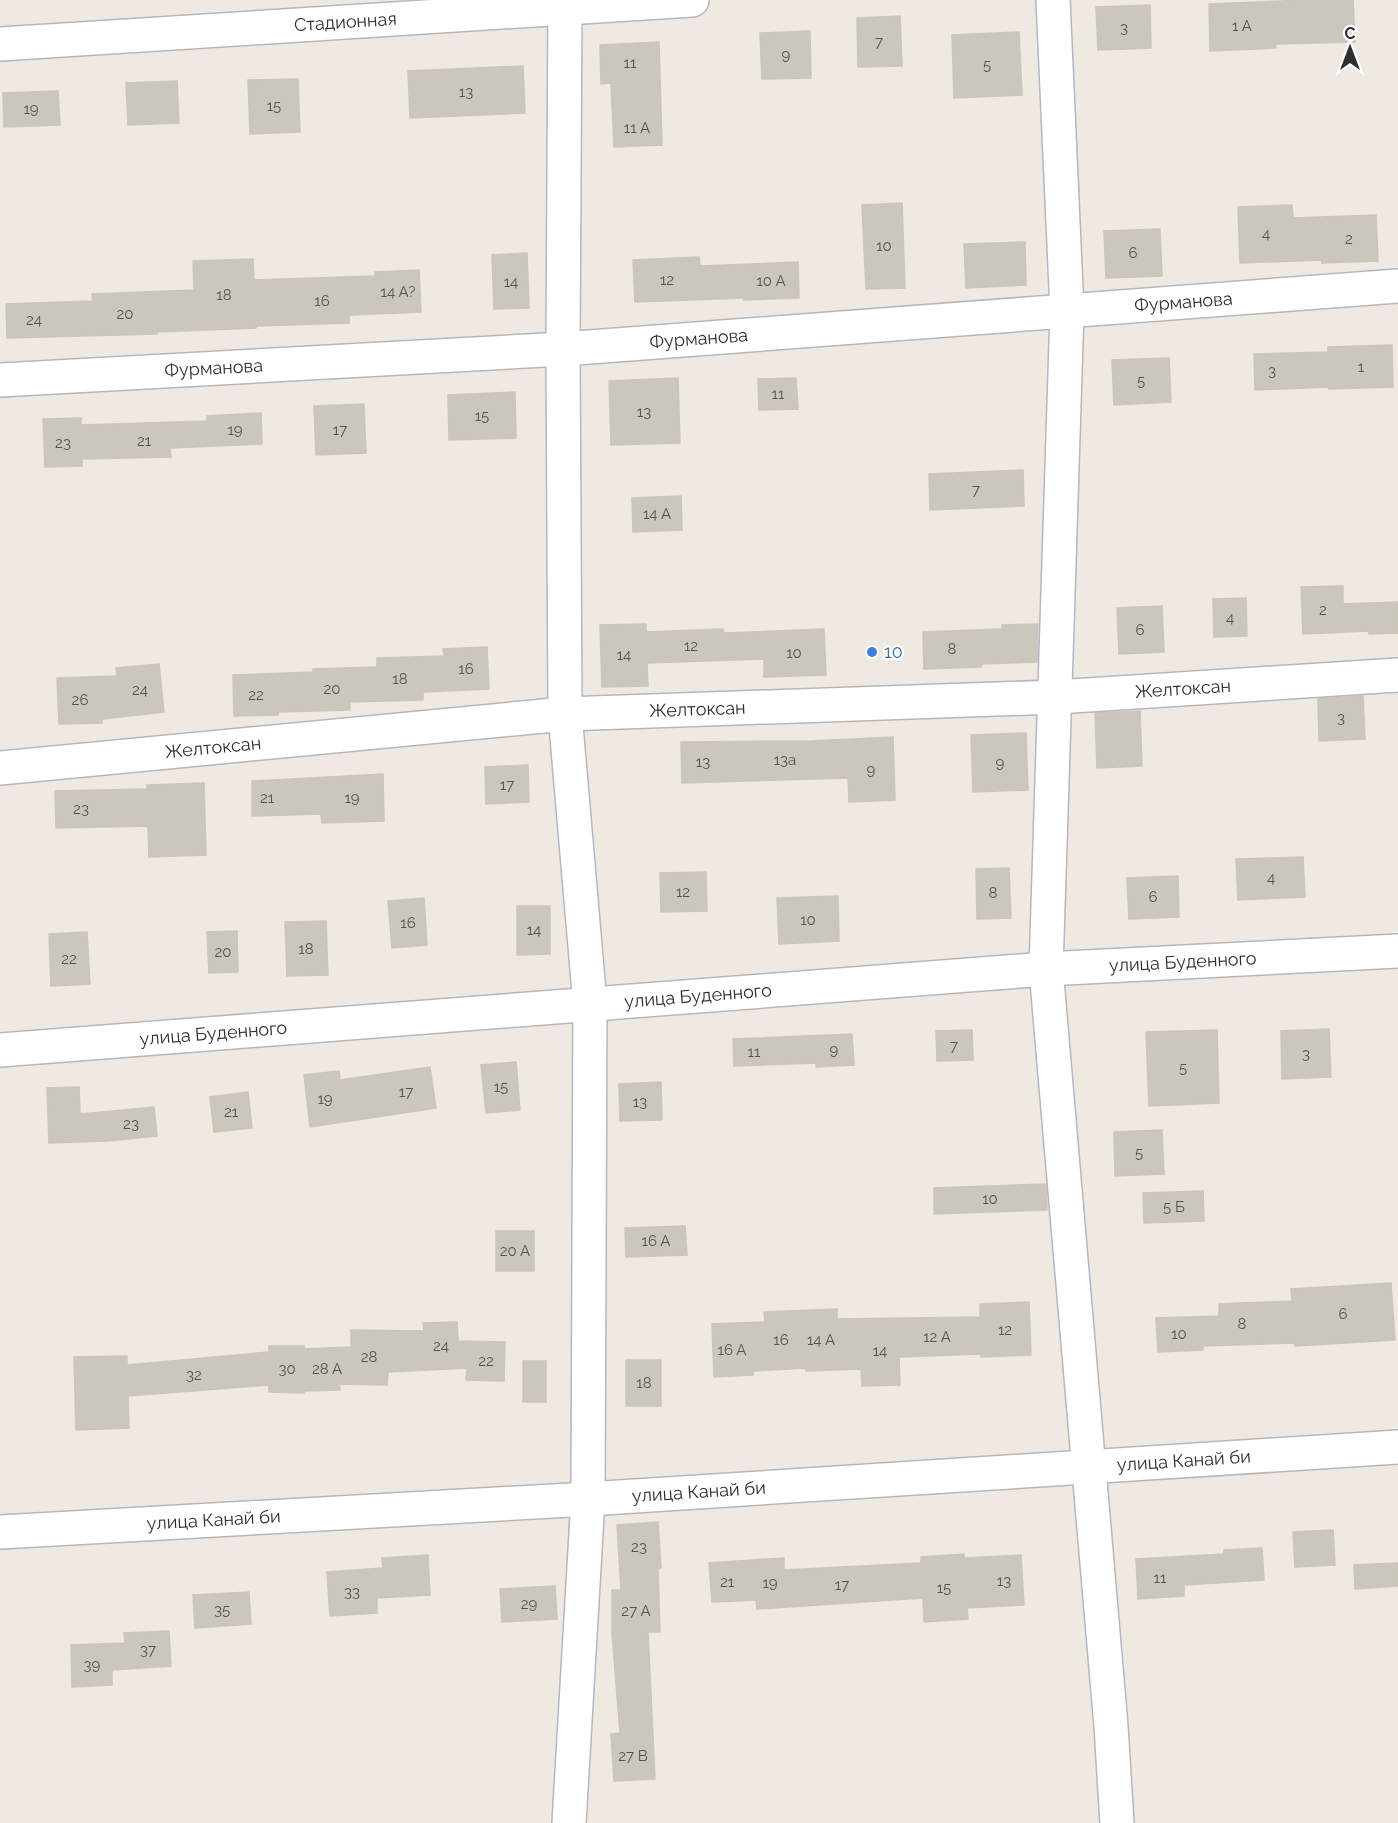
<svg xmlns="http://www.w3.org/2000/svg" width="1398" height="1823" font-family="Raleway,sans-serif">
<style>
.building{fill:#cbc7bf;stroke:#cbc5ba;stroke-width:1.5}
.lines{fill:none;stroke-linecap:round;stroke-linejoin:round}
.street-casing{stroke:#b4b7c1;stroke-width:36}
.street{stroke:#fff;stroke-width:33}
.shop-dot{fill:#3f7fe0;stroke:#fff;stroke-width:2}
.labels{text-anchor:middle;stroke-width:4.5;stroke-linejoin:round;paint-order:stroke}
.number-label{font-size:15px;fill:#555452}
.street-label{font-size:18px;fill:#2e2e2e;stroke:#fff}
.shop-label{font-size:18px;fill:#366cbe;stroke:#fff;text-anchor:start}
</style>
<rect width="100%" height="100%" fill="#efe9e1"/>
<!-- building -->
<g class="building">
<path d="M 1306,0 L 1353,0 L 1355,42 L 1275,44 L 1276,48 L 1210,51 L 1209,4 Z"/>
<path d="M 1150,5 L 1151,48 L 1098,50 L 1096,7 Z"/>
<path d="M 900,16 L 902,66 L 858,67 L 857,18 Z"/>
<path d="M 810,31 L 811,78 L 762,79 L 760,33 Z"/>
<path d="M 1019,32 L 1022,95 L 954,98 L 952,35 Z"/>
<path d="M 659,42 L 662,145 L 614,147 L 611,83 L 601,84 L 600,45 Z"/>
<path d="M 523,66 L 525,113 L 410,118 L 408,71 Z"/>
<path d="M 298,79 L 300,132 L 250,134 L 248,80 Z"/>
<path d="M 177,81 L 179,123 L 128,125 L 126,83 Z"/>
<path d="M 58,91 L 60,125 L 4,127 L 3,93 Z"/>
<path d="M 902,203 L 905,288 L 866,289 L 862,205 Z"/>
<path d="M 1292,205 L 1293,218 L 1376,215 L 1378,261 L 1322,263 L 1322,260 L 1240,263 L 1238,207 Z"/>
<path d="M 1160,229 L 1162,276 L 1106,278 L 1104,231 Z"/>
<path d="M 1025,242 L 1026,285 L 966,288 L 964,244 Z"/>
<path d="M 527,253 L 529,308 L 494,309 L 492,255 Z"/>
<path d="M 699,257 L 700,266 L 798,262 L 799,298 L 744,300 L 744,298 L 635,302 L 633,260 Z"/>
<path d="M 253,259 L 254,280 L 375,276 L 375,272 L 419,270 L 421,312 L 349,315 L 349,323 L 256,326 L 256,328 L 157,332 L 157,334 L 7,338 L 6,304 L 93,301 L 92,294 L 194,290 L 193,261 Z"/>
<path d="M 1392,345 L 1393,387 L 1329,389 L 1329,387 L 1255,390 L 1254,354 L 1328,352 L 1328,347 Z"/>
<path d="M 1169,358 L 1171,402 L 1114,405 L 1112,360 Z"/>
<path d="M 678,378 L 680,443 L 611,445 L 609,381 Z"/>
<path d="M 796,378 L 798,409 L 759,410 L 758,379 Z"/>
<path d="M 515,392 L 516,438 L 449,440 L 448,395 Z"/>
<path d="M 364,404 L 366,453 L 316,455 L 314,406 Z"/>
<path d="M 261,413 L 262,444 L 170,448 L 171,457 L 82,459 L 82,466 L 45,467 L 43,419 L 81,418 L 81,425 L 207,421 L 207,416 Z"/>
<path d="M 1023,470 L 1024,506 L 930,510 L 929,474 Z"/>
<path d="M 681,496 L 682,530 L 633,532 L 632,498 Z"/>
<path d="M 1343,586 L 1343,604 L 1398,602 L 1398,633 L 1369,634 L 1369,631 L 1303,634 L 1301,587 Z"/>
<path d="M 1246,598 L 1247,636 L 1214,637 L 1213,599 Z"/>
<path d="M 1162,606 L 1164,652 L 1119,654 L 1117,608 Z"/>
<path d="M 646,624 L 646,632 L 723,629 L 724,633 L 824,629 L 826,675 L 764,677 L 764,659 L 647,663 L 648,686 L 602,687 L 600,625 Z"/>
<path d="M 1038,624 L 1037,662 L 981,664 L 981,667 L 924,669 L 923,632 L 1002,629 L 1002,625 Z"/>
<path d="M 487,647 L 489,689 L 423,692 L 423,700 L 350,702 L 350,710 L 278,712 L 278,715 L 234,716 L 233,675 L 313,672 L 313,669 L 377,667 L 377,658 L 444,656 L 443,649 Z"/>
<path d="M 159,664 L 164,712 L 102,719 L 102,723 L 59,724 L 57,678 L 117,676 L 116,668 Z"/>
<path d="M 1363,696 L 1365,739 L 1319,741 L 1318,699 Z"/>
<path d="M 1140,711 L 1142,766 L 1097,768 L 1095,713 Z"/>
<path d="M 1026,733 L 1028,790 L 973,792 L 971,735 Z"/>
<path d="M 893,737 L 895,800 L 849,802 L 848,778 L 682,783 L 681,742 L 810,741 Z"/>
<path d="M 528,765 L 529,802 L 486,804 L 485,767 Z"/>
<path d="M 383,774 L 384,821 L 322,823 L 321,814 L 252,816 L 252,781 Z"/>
<path d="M 204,783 L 206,855 L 149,857 L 148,826 L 56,828 L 55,791 L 147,789 L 147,785 Z"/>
<path d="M 1303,857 L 1305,897 L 1238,900 L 1236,859 Z"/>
<path d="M 1009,868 L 1011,918 L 977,919 L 976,869 Z"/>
<path d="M 706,872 L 707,911 L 661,912 L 660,873 Z"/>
<path d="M 1178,876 L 1179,917 L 1129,919 L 1127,878 Z"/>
<path d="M 838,896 L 839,941 L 779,944 L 777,898 Z"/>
<path d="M 424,898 L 427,945 L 392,948 L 388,901 Z"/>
<path d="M 517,906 L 550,906 L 550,954 L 517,955 Z"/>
<path d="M 326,921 L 328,975 L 287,976 L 285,922 Z"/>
<path d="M 237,931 L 238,972 L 209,973 L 207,932 Z"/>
<path d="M 87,932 L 90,984 L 51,986 L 49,934 Z"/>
<path d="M 1329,1029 L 1331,1077 L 1282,1079 L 1281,1031 Z"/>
<path d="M 972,1030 L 973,1060 L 937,1061 L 936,1031 Z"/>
<path d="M 1217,1030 L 1219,1103 L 1149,1106 L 1146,1032 Z"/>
<path d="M 852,1034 L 854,1065 L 816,1067 L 816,1063 L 734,1066 L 733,1039 Z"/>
<path d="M 516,1062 L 520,1110 L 486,1113 L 481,1065 Z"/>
<path d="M 430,1067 L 436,1108 L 310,1127 L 304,1075 L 339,1071 L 340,1080 Z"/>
<path d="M 661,1082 L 662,1120 L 620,1121 L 619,1084 Z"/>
<path d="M 79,1087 L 80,1114 L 154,1107 L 157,1136 L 107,1141 L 49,1143 L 47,1088 Z"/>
<path d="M 248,1092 L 252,1128 L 214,1132 L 210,1097 Z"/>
<path d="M 1162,1130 L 1164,1174 L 1115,1176 L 1114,1132 Z"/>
<path d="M 1046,1184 L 1047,1210 L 934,1214 L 934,1188 Z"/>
<path d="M 1203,1191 L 1204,1221 L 1144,1223 L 1143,1193 Z"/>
<path d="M 685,1226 L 687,1255 L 626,1257 L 625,1228 Z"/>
<rect x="496" y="1231" width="38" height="40"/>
<path d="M 1391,1283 L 1395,1340 L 1295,1346 L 1294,1343 L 1203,1346 L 1203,1350 L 1158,1352 L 1156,1318 L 1219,1316 L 1219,1304 L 1292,1301 L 1291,1289 Z"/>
<path d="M 1029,1302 L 1031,1355 L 981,1357 L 981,1354 L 899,1357 L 900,1385 L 862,1386 L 861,1369 L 806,1371 L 806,1368 L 753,1371 L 753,1375 L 714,1377 L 712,1324 L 765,1322 L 764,1312 L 837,1309 L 837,1319 L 980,1317 L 980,1304 Z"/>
<path d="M 457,1322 L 458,1341 L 505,1342 L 504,1381 L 466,1380 L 467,1368 L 388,1372 L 387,1385 L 339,1384 L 340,1390 L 304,1391 L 304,1393 L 269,1392 L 269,1385 L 128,1396 L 129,1428 L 76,1430 L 74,1357 L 127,1356 L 127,1365 L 269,1352 L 269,1346 L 304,1346 L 304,1349 L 351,1347 L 351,1330 L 424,1331 L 423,1323 Z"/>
<rect x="626" y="1360" width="35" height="46"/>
<rect x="523" y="1361" width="23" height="41"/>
<path d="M 658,1522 L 661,1568 L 658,1569 L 660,1632 L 648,1632 L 655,1779 L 614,1781 L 611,1734 L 620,1733 L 612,1633 L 612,1590 L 621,1590 L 617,1525 Z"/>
<path d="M 1333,1530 L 1335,1565 L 1295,1567 L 1293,1532 Z"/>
<path d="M 1262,1548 L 1264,1580 L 1184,1585 L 1184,1596 L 1138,1599 L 1136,1559 L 1224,1554 L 1224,1550 Z"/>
<path d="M 964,1554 L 964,1558 L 1021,1555 L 1024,1605 L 967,1608 L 968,1619 L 924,1622 L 923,1598 L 757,1609 L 756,1600 L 712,1602 L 709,1563 L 784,1558 L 784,1570 L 921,1563 L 921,1557 Z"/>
<path d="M 428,1555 L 430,1595 L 377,1598 L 377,1613 L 330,1616 L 327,1572 L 383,1568 L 382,1558 Z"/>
<path d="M 1398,1563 L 1398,1586 L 1355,1589 L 1354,1565 Z"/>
<path d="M 555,1586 L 557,1619 L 502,1622 L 500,1589 Z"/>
<path d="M 249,1592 L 251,1624 L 195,1628 L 193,1595 Z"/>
<path d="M 169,1631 L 171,1666 L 112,1670 L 112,1685 L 72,1687 L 71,1645 L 125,1643 L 124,1633 Z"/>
</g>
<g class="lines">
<defs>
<g id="street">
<path d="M 565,0 L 563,349 L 565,714 L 590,1004 L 588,1499 L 569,1823"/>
<path d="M 1053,0 L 1067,311 L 1046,969 L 1111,1726 L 1117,1823"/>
<path id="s1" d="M 0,44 L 692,0"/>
<path id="s2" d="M 0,380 L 563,349 L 1398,286"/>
<path id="s3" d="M 0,768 L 565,714 L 1056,697 L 1398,675"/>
<path id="s4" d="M 0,1050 L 1046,969 L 1398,951"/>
<path id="s5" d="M 0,1532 L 588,1499 L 1398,1447"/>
</g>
</defs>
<!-- street casing -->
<use href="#street" class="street-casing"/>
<!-- street -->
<use href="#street" class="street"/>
</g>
<!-- markers -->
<circle class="shop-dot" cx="872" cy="652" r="6"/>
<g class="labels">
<!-- number labels -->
<g class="number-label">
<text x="1242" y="31">1 А</text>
<text x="1124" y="33">3</text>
<text x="879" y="47">7</text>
<text x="786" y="60">9</text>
<text x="630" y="68">11</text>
<text x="987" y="70">5</text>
<text x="466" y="97">13</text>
<text x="274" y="111">15</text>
<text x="31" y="114">19</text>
<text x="637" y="133">11 А</text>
<text x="1266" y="239">4</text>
<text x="1349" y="244">2</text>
<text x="884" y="251">10</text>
<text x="1133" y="258">6</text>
<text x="667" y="285">12</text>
<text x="771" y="286">10 А</text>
<text x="511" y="287">14</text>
<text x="398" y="297">14 А?</text>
<text x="224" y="300">18</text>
<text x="322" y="306">16</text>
<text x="125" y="319">20</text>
<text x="34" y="325">24</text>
<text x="1361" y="372">1</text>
<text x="1272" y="376">3</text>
<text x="1141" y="386">5</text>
<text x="778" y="399">11</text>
<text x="644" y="417">13</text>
<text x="482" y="421">15</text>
<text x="235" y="435">19</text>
<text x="340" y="435">17</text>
<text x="144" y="446">21</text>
<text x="63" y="448">23</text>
<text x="976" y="495">7</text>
<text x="657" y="519">14 А</text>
<text x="1323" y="615">2</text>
<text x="1230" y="623">4</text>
<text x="1140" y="635">6</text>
<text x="691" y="651">12</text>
<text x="952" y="654">8</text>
<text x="794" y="658">10</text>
<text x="624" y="660">14</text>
<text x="466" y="674">16</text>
<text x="400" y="684">18</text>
<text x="332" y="694">20</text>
<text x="140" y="695">24</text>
<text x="256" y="700">22</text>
<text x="80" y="705">26</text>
<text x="1341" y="723">3</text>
<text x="785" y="765">13а</text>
<text x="703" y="767">13</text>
<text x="1000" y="768">9</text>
<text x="871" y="775">9</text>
<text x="507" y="790">17</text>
<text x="267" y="803">21</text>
<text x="352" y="803">19</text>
<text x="81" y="814">23</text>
<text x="1271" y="883">4</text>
<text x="683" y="897">12</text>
<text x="993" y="898">8</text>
<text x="1153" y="902">6</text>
<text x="808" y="925">10</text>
<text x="408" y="928">16</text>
<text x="534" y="935">14</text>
<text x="306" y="954">18</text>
<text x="223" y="957">20</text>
<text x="69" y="964">22</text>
<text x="954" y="1051">7</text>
<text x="834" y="1055">9</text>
<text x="754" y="1057">11</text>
<text x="1306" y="1059">3</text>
<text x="1183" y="1073">5</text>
<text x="501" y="1092">15</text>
<text x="406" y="1097">17</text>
<text x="325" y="1104">19</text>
<text x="640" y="1107">13</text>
<text x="231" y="1117">21</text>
<text x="131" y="1129">23</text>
<text x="1139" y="1158">5</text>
<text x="990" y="1204">10</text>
<text x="1174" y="1212">5 Б</text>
<text x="656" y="1246">16 А</text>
<text x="515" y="1256">20 А</text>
<text x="1343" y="1319">6</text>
<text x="1242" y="1329">8</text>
<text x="1005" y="1335">12</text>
<text x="1179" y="1339">10</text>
<text x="937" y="1342">12 А</text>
<text x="781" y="1345">16</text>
<text x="821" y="1345">14 А</text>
<text x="441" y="1351">24</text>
<text x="732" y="1355">16 А</text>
<text x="880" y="1356">14</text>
<text x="369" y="1362">28</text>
<text x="486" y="1366">22</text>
<text x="287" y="1374">30</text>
<text x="327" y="1374">28 А</text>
<text x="194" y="1380">32</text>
<text x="644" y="1388">18</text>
<text x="639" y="1552">23</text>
<text x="1160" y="1583">11</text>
<text x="1004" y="1586">13</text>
<text x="727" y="1587">21</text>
<text x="770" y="1588">19</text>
<text x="842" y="1590">17</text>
<text x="944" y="1593">15</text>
<text x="352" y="1597">33</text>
<text x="529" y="1609">29</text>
<text x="222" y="1615">35</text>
<text x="636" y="1616">27 А</text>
<text x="148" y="1655">37</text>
<text x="92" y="1670">39</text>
<text x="633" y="1761">27 В</text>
</g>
<!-- street labels -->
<g class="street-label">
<text dy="6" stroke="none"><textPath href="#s1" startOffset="346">Стадионная</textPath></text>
<text dy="6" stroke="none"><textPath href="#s2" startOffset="1186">Фурманова</textPath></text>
<text dy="6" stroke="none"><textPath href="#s2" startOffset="700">Фурманова</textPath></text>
<text dy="6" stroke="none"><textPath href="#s2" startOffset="214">Фурманова</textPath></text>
<text dy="6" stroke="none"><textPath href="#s3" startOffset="1186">Желтоксан</textPath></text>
<text dy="6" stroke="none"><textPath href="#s3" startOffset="700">Желтоксан</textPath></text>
<text dy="6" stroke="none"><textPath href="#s3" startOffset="214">Желтоксан</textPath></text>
<text dy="6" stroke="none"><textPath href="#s4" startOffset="1186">улица Буденного</textPath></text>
<text dy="6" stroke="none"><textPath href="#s4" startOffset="700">улица Буденного</textPath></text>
<text dy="6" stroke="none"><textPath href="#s4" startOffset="214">улица Буденного</textPath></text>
<text dy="6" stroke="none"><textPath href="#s5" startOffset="1186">улица Канай би</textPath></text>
<text dy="6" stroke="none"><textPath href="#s5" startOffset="700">улица Канай би</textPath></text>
<text dy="6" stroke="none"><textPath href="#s5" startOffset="214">улица Канай би</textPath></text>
</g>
<!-- shop labels -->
<g class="shop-label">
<text x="884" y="658">10</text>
</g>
</g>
<!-- north arrow -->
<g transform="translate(1350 48)" stroke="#ffffff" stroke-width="4.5" paint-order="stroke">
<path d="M0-4.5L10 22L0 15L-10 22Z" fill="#2e2e2e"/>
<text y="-9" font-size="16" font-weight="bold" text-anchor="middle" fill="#2e2e2e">С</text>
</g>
</svg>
